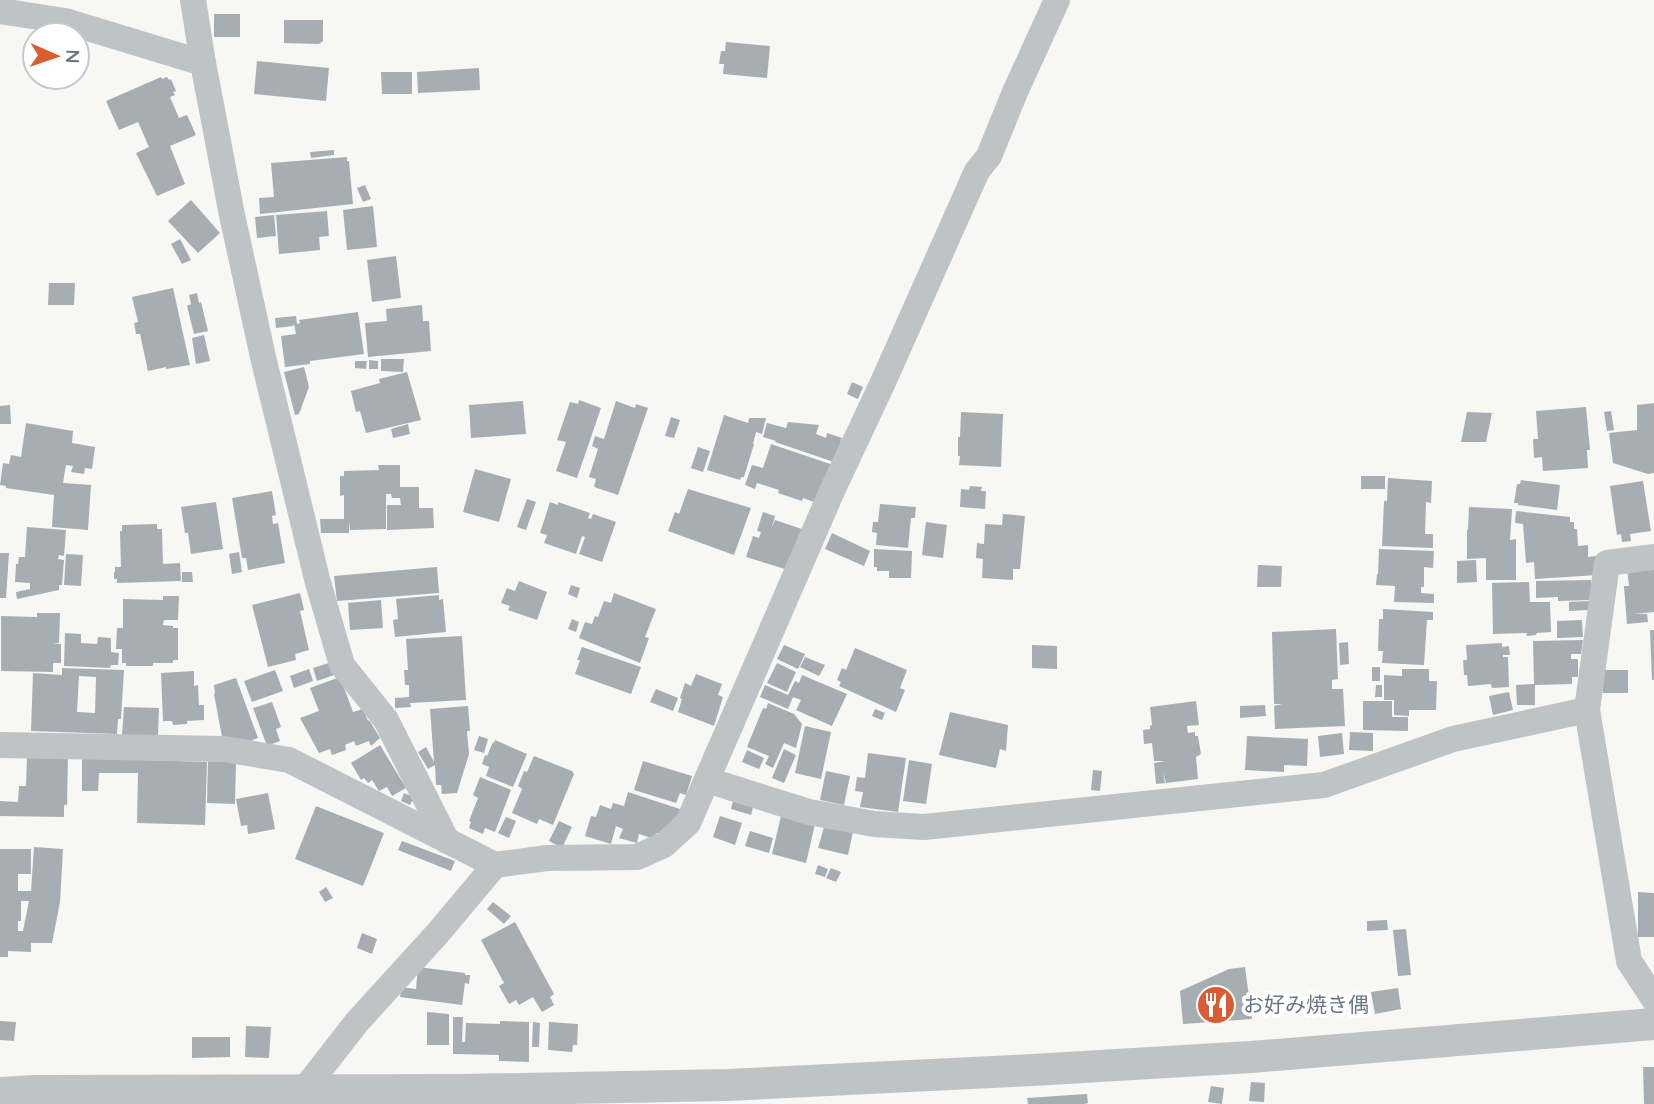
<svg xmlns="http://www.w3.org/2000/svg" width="1654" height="1104" font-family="Quicksand,'Noto Sans JP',sans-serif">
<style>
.building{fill:#a6aeb4;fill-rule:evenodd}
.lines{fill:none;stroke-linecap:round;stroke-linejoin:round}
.minor{stroke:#bec3c6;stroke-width:26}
.tertiary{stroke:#bec3c6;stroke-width:32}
.labels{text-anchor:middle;stroke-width:7;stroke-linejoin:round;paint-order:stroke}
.poi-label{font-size:21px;fill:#687784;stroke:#fff;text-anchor:start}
</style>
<rect width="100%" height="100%" fill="#f7f7f4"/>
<!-- building -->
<g class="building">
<rect x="214" y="14" width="26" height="23"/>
<path d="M 284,20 L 323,20 L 323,41 L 319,44 L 284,43 Z"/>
<path d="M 726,42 L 770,46 L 767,78 L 723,74 L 724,64 L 719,64 L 721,51 L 725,51 Z"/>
<path d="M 257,61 L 329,68 L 326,101 L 254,94 Z"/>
<path d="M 479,68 L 480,90 L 418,93 L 417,72 Z"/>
<path d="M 381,72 L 412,72 L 412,94 L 382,94 Z"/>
<path d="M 161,77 L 162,79 L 167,77 L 169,80 L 171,79 L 176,91 L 173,92 L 175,95 L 170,97 L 179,118 L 187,115 L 196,135 L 170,146 L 185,184 L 157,196 L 136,153 L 149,147 L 138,122 L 119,130 L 106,101 Z"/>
<path d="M 334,150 L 334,155 L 311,158 L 310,152 Z"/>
<path d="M 347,157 L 347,161 L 349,161 L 353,204 L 260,214 L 259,198 L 274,197 L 271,163 Z"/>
<path d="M 365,185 L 371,199 L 363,202 L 357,188 Z"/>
<path d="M 191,200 L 220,233 L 198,253 L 168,221 Z"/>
<path d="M 373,206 L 377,247 L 347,250 L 343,210 Z"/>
<path d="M 327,211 L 329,236 L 319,237 L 320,250 L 279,254 L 276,215 Z"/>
<path d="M 274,215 L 276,236 L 257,238 L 255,217 Z"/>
<path d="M 180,239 L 191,260 L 182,264 L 171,244 Z"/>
<path d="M 396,256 L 401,298 L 372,302 L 367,260 Z"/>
<path d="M 49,283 L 75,283 L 74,305 L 48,305 Z"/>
<path d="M 173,288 L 190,365 L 166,369 L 166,367 L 148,371 L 140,334 L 136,334 L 134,323 L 138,322 L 132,297 Z"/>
<path d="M 197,293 L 199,303 L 201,302 L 208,331 L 194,334 L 187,306 L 191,304 L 189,295 Z"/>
<path d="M 422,305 L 423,321 L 429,321 L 431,351 L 368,357 L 365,323 L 387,321 L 386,309 Z"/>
<path d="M 358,312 L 364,354 L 310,361 L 310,364 L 285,367 L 281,336 L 296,334 L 294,324 L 293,326 L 276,328 L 275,318 L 296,316 L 297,324 L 300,323 L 299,320 Z"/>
<path d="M 204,335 L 210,361 L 196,364 L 192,338 Z"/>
<path d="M 381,359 L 404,359 L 403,372 L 381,371 Z"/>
<path d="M 369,360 L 378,361 L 378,369 L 369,369 Z"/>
<path d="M 355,361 L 367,361 L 366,369 L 355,368 Z"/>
<path d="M 304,367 L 309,387 L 299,414 L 295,415 L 284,372 Z"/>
<path d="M 407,372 L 421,420 L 366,433 L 360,411 L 356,412 L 351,391 L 380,383 L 379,379 Z"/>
<path d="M 852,382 L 863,387 L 858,399 L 847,394 Z"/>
<path d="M 579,400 L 601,408 L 577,478 L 556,471 L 566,442 L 557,440 L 570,402 L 578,404 Z"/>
<path d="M 523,401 L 526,434 L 471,438 L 469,405 Z"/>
<path d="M 616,401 L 635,408 L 636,404 L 648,408 L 618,495 L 594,487 L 596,479 L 589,477 L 598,449 L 592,446 L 595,436 L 604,439 Z"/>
<path d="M 1654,403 L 1654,473 L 1648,474 L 1613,463 L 1609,433 L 1637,430 L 1637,405 Z"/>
<path d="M 10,405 L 11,424 L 0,424 L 0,406 Z"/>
<path d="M 1586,407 L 1590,450 L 1587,450 L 1588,468 L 1543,471 L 1542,457 L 1534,458 L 1533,439 L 1538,439 L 1536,411 Z"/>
<path d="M 1611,411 L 1614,430 L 1607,431 L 1604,412 Z"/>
<path d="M 961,412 L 1003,414 L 1001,467 L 959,465 L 960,456 L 958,456 L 958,437 L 960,437 Z"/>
<path d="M 1467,412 L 1492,413 L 1486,442 L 1461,442 Z"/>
<path d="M 724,415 L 748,423 L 749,418 L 766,418 L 762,434 L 756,432 L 753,444 L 754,444 L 744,477 L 741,477 L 740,480 L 707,470 Z"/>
<path d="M 671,417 L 680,420 L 674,438 L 665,436 Z"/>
<path d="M 788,422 L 819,425 L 816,434 L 826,438 L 827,433 L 842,438 L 834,462 L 775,442 L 776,441 L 763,437 L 767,423 L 786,428 Z"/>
<path d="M 26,423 L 73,431 L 72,443 L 95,447 L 92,469 L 85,468 L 84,474 L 71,472 L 73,466 L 66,465 L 63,483 L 91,485 L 88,530 L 52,527 L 54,495 L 6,488 L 6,486 L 0,485 L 3,463 L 9,464 L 11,455 L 21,457 Z"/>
<path d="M 408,424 L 410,434 L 393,438 L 391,429 Z"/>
<path d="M 771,444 L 833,465 L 820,504 L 803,498 L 802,501 L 778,493 L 779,490 L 757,483 L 755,489 L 745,485 L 752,465 L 763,468 Z"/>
<path d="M 698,447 L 710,451 L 703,472 L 691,468 Z"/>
<path d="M 378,465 L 400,465 L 400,487 L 419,487 L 419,508 L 433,508 L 434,528 L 387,530 L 387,505 L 401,505 L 400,498 L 392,498 L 391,494 L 386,494 L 386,529 L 350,530 L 349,521 L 349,533 L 321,533 L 320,519 L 344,519 L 344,495 L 340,496 L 340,476 L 344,476 L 344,471 L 379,470 Z"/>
<path d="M 475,469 L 511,479 L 499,522 L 463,512 Z"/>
<rect x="1361" y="476" width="24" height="13"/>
<path d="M 1388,478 L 1432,481 L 1431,503 L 1426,502 L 1425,534 L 1433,534 L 1433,548 L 1382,546 L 1384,501 L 1387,501 Z"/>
<path d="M 1521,480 L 1560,485 L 1557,510 L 1518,505 L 1518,503 L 1514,503 L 1517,484 L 1520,484 Z"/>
<path d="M 1643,481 L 1651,531 L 1630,534 L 1631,541 L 1622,542 L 1621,534 L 1617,535 L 1610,486 Z"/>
<path d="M 970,486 L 982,487 L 981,491 L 986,491 L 985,509 L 960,507 L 961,489 L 969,490 Z"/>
<path d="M 688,489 L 751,508 L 734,555 L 668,531 L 675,512 L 679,514 Z"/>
<path d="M 272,491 L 276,515 L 272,516 L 273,524 L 278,523 L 285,563 L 248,570 L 246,558 L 242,558 L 232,498 Z"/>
<path d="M 527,499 L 536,502 L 526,530 L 517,527 Z"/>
<path d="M 216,502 L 223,549 L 191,554 L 188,533 L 185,533 L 181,507 Z"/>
<path d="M 550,502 L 558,505 L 558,502 L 590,513 L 588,518 L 591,519 L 593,514 L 616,522 L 602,562 L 579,554 L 585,537 L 582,536 L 576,554 L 544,543 L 547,535 L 540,533 Z"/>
<path d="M 880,504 L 916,507 L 915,518 L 911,518 L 908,548 L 876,545 L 877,533 L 872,532 L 873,522 L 878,522 Z"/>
<path d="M 1469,507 L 1512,509 L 1510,540 L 1516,539 L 1516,580 L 1486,580 L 1486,558 L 1467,559 L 1467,529 L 1468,530 Z"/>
<path d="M 1516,511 L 1570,517 L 1570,522 L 1574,522 L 1574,529 L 1577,529 L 1578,546 L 1588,545 L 1588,557 L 1596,556 L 1597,575 L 1535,579 L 1534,562 L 1526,563 L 1523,524 L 1515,523 Z"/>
<path d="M 763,512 L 775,516 L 772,527 L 775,520 L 802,529 L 788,570 L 746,557 L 753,536 L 759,538 L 761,532 L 757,531 Z"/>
<path d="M 1003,514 L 1025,516 L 1020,569 L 1013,569 L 1013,580 L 982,578 L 983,559 L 976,558 L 977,543 L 984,544 L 985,524 L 1002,525 Z"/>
<path d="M 926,522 L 947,525 L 943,558 L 922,555 Z"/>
<path d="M 157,524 L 157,529 L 162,529 L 163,564 L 180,563 L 181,581 L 117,583 L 117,579 L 114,579 L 114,572 L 115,572 L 115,567 L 121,567 L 120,531 L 122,531 L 122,525 Z"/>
<path d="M 27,527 L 66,530 L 64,556 L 59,555 L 58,559 L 64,560 L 62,585 L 59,585 L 59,590 L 17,599 L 16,592 L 30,589 L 30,583 L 15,582 L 16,564 L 18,564 L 19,557 L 25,557 Z"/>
<path d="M 832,533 L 870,551 L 864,566 L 825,549 Z"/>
<path d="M 874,549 L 912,551 L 911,578 L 889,578 L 889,571 L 877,571 L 877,567 L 874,567 Z"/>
<path d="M 1379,549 L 1434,551 L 1433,568 L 1424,567 L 1424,587 L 1421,587 L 1421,593 L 1434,594 L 1434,603 L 1394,602 L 1395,586 L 1376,585 L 1377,574 L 1378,574 Z"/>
<path d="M 239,552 L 242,572 L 232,574 L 229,554 Z"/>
<path d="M 0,553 L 9,553 L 6,598 L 0,598 Z"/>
<path d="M 66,554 L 83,555 L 81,586 L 64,585 Z"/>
<path d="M 1476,560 L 1477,582 L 1457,583 L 1457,561 Z"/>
<path d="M 1258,565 L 1282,566 L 1281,587 L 1257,587 Z"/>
<path d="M 1654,566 L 1654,612 L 1634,614 L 1647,614 L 1648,622 L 1627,624 L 1624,586 L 1629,586 L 1627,568 Z"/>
<path d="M 437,567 L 439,593 L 337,601 L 334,576 Z"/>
<path d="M 182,572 L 192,572 L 193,582 L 182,582 Z"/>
<path d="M 1591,580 L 1591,600 L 1558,601 L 1558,597 L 1536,598 L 1536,581 Z"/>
<path d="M 519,581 L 547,592 L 537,620 L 508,610 L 510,606 L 501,603 L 507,588 L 515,591 Z"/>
<path d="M 1529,582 L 1530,602 L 1550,602 L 1551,632 L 1537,633 L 1536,635 L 1526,636 L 1527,633 L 1493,634 L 1492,583 Z"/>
<path d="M 571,585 L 580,588 L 577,598 L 568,594 Z"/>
<path d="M 300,593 L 304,610 L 300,611 L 309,650 L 295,654 L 296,660 L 268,667 L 252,605 Z"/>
<path d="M 614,593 L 656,609 L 645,637 L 649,638 L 640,663 L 579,638 L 585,622 L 592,624 L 595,616 L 598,617 L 604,601 L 611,603 Z"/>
<path d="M 439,595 L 439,600 L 443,599 L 446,632 L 395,637 L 393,620 L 398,619 L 396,599 Z"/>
<path d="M 163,596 L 179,596 L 178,620 L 164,620 L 163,625 L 173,626 L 173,628 L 178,628 L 178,660 L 173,660 L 173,663 L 153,663 L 153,666 L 126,666 L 126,663 L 122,663 L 122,649 L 116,649 L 117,628 L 123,628 L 123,599 L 163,600 Z"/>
<path d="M 381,600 L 383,628 L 350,630 L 348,603 Z"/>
<path d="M 1589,601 L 1589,610 L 1569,611 L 1569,602 Z"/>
<path d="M 1383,609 L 1433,612 L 1433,620 L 1427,620 L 1424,665 L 1382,663 L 1383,651 L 1378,651 L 1379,619 L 1383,619 Z"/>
<path d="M 37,613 L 60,613 L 59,643 L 53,644 L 61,644 L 61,663 L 53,663 L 53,672 L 1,671 L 1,616 L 37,617 Z"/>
<path d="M 572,619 L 579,622 L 576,632 L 568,629 Z"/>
<path d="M 1582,620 L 1583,637 L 1557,638 L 1557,621 Z"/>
<path d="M 1336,629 L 1338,679 L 1332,680 L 1332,689 L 1343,689 L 1345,726 L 1275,729 L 1274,706 L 1282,704 L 1274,704 L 1272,632 Z"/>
<path d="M 1650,630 L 1654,630 L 1654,680 L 1652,680 Z"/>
<path d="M 65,633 L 81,634 L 81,643 L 97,644 L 98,637 L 111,638 L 111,652 L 119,653 L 118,665 L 111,665 L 110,668 L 64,666 Z"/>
<path d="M 462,636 L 466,700 L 410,703 L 411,707 L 395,708 L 395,698 L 409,697 L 409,685 L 405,685 L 404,670 L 408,670 L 406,639 Z"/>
<path d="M 1583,640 L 1581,654 L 1571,654 L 1571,659 L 1578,659 L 1578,677 L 1572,677 L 1572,684 L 1535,685 L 1535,705 L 1517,705 L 1516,685 L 1534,684 L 1533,641 Z"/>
<path d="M 1348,642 L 1349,664 L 1340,665 L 1339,643 Z"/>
<path d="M 1502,643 L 1502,647 L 1509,646 L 1510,655 L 1503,655 L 1503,657 L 1508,657 L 1509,687 L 1492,688 L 1491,684 L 1468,686 L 1467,675 L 1464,675 L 1463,660 L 1467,660 L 1466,645 Z"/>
<path d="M 784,645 L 805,654 L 798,669 L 777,659 Z"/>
<path d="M 1032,645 L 1057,646 L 1057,669 L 1032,668 Z"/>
<path d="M 582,647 L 641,667 L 631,694 L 575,674 L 580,660 L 577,660 Z"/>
<path d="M 855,648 L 907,670 L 900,688 L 905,690 L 896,712 L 839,686 L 841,682 L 837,680 L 842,668 L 846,670 Z"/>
<path d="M 805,657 L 825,665 L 819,676 L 800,667 Z"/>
<path d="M 332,662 L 337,674 L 317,681 L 313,668 Z"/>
<path d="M 777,663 L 796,672 L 787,692 L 767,683 Z"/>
<rect x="1372" y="667" width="8" height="14"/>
<path d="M 62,668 L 124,670 L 121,719 L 118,719 L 117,734 L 31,731 L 33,673 L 62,675 ZM 79,676 L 96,677 L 95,713 L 77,712 Z"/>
<path d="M 309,669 L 313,681 L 294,688 L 290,676 Z"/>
<path d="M 1402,669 L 1429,669 L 1429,681 L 1437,681 L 1436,710 L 1409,710 L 1409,716 L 1394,715 L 1394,700 L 1384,700 L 1384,675 L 1402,676 Z"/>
<path d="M 275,670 L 283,691 L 252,702 L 244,681 Z"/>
<rect x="1603" y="670" width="25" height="23"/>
<path d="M 194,671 L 194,686 L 198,685 L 199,705 L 204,705 L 204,720 L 187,721 L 187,724 L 173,725 L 172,721 L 163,721 L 161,673 Z"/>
<path d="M 696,674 L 722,684 L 718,695 L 723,697 L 714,726 L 678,712 L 682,699 L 680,698 L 685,683 L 691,686 Z"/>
<path d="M 802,675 L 847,694 L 832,726 L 796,710 L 801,700 L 793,697 L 788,709 L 760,697 L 765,685 L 788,695 L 795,681 L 799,683 Z"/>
<path d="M 340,677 L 353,712 L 363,709 L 368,721 L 369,720 L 380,738 L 371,746 L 369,741 L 356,746 L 354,741 L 345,745 L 346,750 L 332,755 L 330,749 L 319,753 L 300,718 L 319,711 L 310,688 Z"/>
<path d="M 236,678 L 258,738 L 248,742 L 223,742 L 214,694 L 215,693 L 214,685 Z"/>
<path d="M 1376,685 L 1382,685 L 1382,697 L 1375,697 Z"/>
<path d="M 656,689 L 678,698 L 673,711 L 650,702 Z"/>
<path d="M 1509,692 L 1513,710 L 1493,715 L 1489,696 Z"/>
<path d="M 1196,701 L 1199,725 L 1187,726 L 1188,733 L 1195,732 L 1195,736 L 1198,736 L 1201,754 L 1196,757 L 1198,779 L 1166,783 L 1163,772 L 1165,783 L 1156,784 L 1154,763 L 1165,761 L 1154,761 L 1152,743 L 1144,744 L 1143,730 L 1150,729 L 1150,726 L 1152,725 L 1150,707 Z"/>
<path d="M 1363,701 L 1392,701 L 1392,717 L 1408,717 L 1408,731 L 1363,730 Z"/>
<path d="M 272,702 L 281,727 L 276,729 L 280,741 L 267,746 L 253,708 Z"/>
<path d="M 768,703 L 794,714 L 802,724 L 796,748 L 784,743 L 773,768 L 765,764 L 769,756 L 747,747 L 763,708 L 766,709 Z"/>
<path d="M 1265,705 L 1266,716 L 1240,718 L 1240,706 Z"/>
<path d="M 468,706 L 470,731 L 467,731 L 469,754 L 457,793 L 442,794 L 441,785 L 436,785 L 435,765 L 428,769 L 418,752 L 426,747 L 434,762 L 430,709 Z"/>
<path d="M 124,707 L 159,708 L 158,736 L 122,735 Z"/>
<path d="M 875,709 L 885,713 L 882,720 L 872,716 Z"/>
<path d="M 950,712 L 1008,725 L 1006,751 L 1000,749 L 996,768 L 939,755 Z"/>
<path d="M 805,726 L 831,732 L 821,779 L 795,773 Z"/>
<path d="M 1350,732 L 1373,733 L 1373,751 L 1349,750 Z"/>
<path d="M 1342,733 L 1344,754 L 1320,757 L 1318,736 Z"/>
<path d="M 479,736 L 488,739 L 484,753 L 474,750 Z"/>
<path d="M 1247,736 L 1308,739 L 1307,766 L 1284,765 L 1284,772 L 1245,770 Z"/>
<path d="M 495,740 L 527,754 L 513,787 L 486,776 L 489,767 L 482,764 L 485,755 L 487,756 L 493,742 L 494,743 Z"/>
<path d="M 380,745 L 406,788 L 392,796 L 387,787 L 379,791 L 372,780 L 368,783 L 364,778 L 361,780 L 351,763 Z"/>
<path d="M 784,749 L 796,755 L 784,783 L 772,778 Z"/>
<path d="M 747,750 L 764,758 L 759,769 L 742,762 Z"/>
<path d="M 868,753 L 906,758 L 898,812 L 860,807 L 863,792 L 855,791 L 857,777 L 865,778 Z"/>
<path d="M 27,756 L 68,757 L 67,805 L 64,805 L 64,817 L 0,816 L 0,801 L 18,802 L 19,786 L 26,786 Z"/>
<path d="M 534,756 L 572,771 L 574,774 L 553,825 L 539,819 L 537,824 L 512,813 L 522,789 L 518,786 L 524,771 L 527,772 Z"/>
<path d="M 82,758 L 207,762 L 205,825 L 137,823 L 138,773 L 99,773 L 98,791 L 82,791 Z"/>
<path d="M 909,760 L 932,764 L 926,804 L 903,801 Z"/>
<path d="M 208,761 L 236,762 L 235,804 L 207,803 Z"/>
<path d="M 643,761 L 692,776 L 686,795 L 680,793 L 676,803 L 634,790 Z"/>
<path d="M 1093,770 L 1102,771 L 1100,791 L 1091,790 Z"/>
<path d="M 826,771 L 850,776 L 844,805 L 820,800 Z"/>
<path d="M 480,777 L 511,790 L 495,832 L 485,828 L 483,834 L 469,828 L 471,822 L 469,821 L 478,798 L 473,795 Z"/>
<path d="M 628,792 L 683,810 L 661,835 L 656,833 L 654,839 L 639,834 L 637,843 L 619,838 L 623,829 L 616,826 L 611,844 L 585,836 L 591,816 L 596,817 L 600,805 L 611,809 L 613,803 L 624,806 Z"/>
<path d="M 268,793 L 275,829 L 248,834 L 247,825 L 241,826 L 236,799 Z"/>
<path d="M 404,793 L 414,797 L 410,805 L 401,801 Z"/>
<path d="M 733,801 L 753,807 L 751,815 L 731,809 Z"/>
<path d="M 316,806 L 384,833 L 363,886 L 295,859 Z"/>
<path d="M 782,812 L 816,820 L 806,863 L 772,854 Z"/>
<path d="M 720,816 L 742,823 L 735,845 L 713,837 Z"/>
<path d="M 506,817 L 516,821 L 509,838 L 498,833 Z"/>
<path d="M 826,820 L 854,827 L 848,855 L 818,848 Z"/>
<path d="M 559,821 L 572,827 L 562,848 L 549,841 Z"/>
<path d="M 750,831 L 773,838 L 769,853 L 745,846 Z"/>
<path d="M 402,841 L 455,861 L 451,871 L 398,850 Z"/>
<path d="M 34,847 L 63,849 L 60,902 L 52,943 L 31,943 L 31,952 L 8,951 L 8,957 L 0,957 L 0,849 L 31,849 L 31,874 L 18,874 L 18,891 L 31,891 ZM 21,901 L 29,901 L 23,931 L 18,931 L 18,921 L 21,921 Z"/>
<path d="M 818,865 L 828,869 L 825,877 L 815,874 Z"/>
<path d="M 831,868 L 841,872 L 836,882 L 826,878 Z"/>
<path d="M 326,887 L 333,898 L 325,902 L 319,892 Z"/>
<path d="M 1638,892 L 1654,893 L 1654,937 L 1638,937 Z"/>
<path d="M 493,902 L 511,916 L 504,924 L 487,909 Z"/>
<path d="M 1387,920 L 1388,930 L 1367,931 L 1367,921 Z"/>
<path d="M 515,922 L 554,994 L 550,997 L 554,1005 L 542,1012 L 533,997 L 519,1005 L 516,1000 L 509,1004 L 499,986 L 504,983 L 481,940 Z"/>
<path d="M 1406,929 L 1411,975 L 1398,976 L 1393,930 Z"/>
<path d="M 362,933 L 377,939 L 372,954 L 357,948 Z"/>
<path d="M 418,967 L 465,973 L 465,975 L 470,975 L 469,984 L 465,983 L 462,1005 L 400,997 L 401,987 L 416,989 Z"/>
<path d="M 1245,967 L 1252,1019 L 1183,1024 L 1180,991 L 1229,969 Z"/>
<path d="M 1398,988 L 1401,1009 L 1375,1014 L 1371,992 Z"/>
<path d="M 427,1012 L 449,1014 L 449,1045 L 427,1045 Z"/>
<path d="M 453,1017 L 463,1017 L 462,1042 L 465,1042 L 466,1023 L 500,1024 L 500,1021 L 529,1022 L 529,1062 L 499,1061 L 499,1055 L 453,1054 Z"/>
<path d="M 0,1021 L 16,1022 L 14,1041 L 0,1040 Z"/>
<path d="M 533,1022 L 540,1023 L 539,1047 L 532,1047 Z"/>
<path d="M 549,1022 L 578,1024 L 577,1045 L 573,1045 L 572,1052 L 548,1050 Z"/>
<path d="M 246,1026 L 271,1027 L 269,1058 L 245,1057 Z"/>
<path d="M 192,1037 L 230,1037 L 230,1057 L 192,1058 Z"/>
<path d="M 1643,1067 L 1654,1067 L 1654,1104 L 1644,1104 Z"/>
<path d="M 1251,1082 L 1265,1083 L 1264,1102 L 1249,1101 Z"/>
<path d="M 1211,1086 L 1224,1088 L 1222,1104 L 1208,1102 Z"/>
<path d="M 1087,1094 L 1088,1103 L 1085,1104 L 1028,1104 L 1027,1098 Z"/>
</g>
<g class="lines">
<!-- minor -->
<g class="minor">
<path d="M 193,0 L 203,63 L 232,215 L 263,357 L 317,579 L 342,665 L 386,720 L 447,841"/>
<path d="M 0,11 L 65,21 L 203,63"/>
<path d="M 1654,557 L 1607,563 L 1587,710 L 1629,961 L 1654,999"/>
<path d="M 0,745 L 224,749 L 289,760 L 495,865 L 547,858 L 637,857 L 664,845 L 688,823 L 832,491 L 884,380 L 977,171 L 989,156 L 1015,92 L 1057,0"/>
<path d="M 707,780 L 809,812 L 874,824 L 924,827 L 1324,785 L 1453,739 L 1587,710"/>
<path d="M 301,1104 L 304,1090 L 357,1022 L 438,933 L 495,865"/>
</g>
<!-- tertiary -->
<path class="tertiary" d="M 0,1093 L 35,1091 L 462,1090 L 728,1085 L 1033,1070 L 1251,1057 L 1654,1024"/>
</g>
<!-- icons -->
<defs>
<symbol id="restaurant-disc" viewBox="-11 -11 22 22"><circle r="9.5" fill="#da5d32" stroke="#fff"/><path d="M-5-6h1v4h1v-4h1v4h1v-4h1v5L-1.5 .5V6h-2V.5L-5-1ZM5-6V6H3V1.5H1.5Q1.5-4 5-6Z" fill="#fff"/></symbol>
</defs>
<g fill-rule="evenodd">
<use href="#restaurant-disc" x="1194" y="983" width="44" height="44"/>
</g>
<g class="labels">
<!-- poi labels -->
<g class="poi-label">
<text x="1243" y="1012">お好み焼き偶</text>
</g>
</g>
<!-- north arrow -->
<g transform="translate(56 56) rotate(92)"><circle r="33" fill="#ffffff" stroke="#c3c9ce" stroke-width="2"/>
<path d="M0-5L12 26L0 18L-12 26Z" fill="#da5d32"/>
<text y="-10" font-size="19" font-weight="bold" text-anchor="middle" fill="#687784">N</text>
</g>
</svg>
